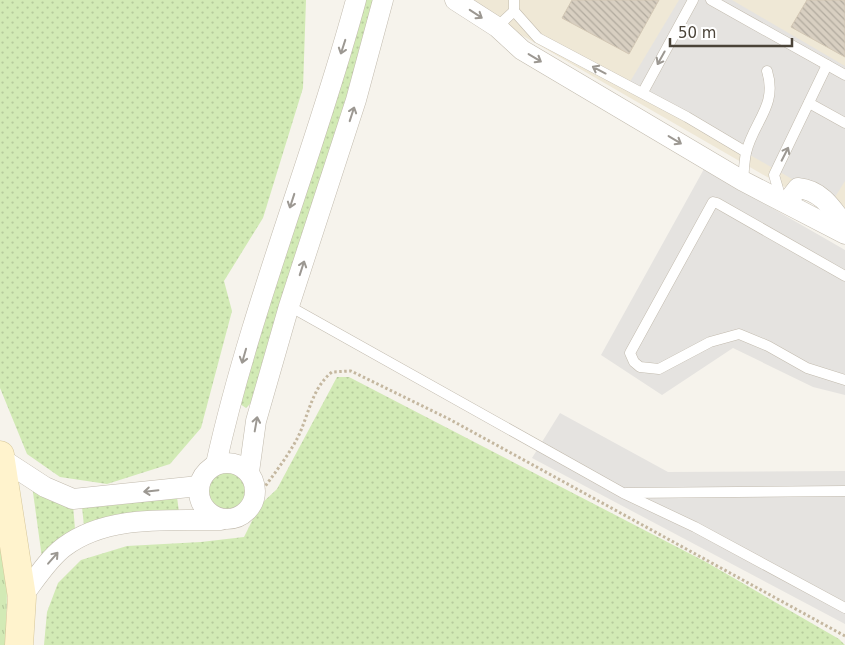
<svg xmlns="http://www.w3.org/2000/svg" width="845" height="645" font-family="'DejaVu Sans',sans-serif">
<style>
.education{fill:#efe8d6}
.grass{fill:url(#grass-dots)}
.park{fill:url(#park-tufts)}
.parking{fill:#e5e3e0}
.building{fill:url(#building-back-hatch);stroke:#d3c7b4}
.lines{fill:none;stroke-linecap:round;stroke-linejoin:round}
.service-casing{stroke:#c2bbae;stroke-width:11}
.minor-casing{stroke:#c2bbae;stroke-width:21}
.secondary-casing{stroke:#d6c79b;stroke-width:29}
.path{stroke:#c4b79f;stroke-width:3;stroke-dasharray:2.5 2.5;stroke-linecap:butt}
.service{stroke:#fff;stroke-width:10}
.minor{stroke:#fff;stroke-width:20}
.secondary{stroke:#fff3cd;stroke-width:28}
.oneway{stroke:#9c9892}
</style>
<defs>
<pattern id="grass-dots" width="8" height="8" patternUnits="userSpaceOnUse" patternTransform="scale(1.25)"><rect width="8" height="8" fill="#d2eab5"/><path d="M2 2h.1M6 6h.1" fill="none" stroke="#b6ca9c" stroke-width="1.8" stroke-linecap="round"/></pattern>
<pattern id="park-tufts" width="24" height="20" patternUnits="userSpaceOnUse" patternTransform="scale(1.25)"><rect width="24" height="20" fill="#d2eab5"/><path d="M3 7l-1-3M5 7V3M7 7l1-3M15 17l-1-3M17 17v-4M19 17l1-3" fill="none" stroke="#b6ca9c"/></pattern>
<pattern id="building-back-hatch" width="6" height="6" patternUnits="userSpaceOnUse" patternTransform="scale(1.25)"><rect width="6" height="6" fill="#d8cfc1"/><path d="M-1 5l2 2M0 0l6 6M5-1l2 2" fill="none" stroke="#b1aa9e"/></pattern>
</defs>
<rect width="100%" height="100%" fill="#f6f3ec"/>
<!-- education -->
<path class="education" d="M 461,0 L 845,0 L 845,222 Z"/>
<!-- grass -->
<g class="grass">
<path d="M 0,0 L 306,0 L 303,88 L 263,218 L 224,281 L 232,311 L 201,428 L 170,464 L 107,484 L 60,477 L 27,454 L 0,388 Z"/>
<path d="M 365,0 L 376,0 L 373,15 L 251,403 L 246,408 L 240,404 L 247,376 Z"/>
<path d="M 337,377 L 349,377 L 706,562 L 839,639 L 845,645 L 44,645 L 47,612 L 58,583 L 81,560 L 127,546 L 201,542 L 244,537 L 260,505 L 277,489 Z"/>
<circle cx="226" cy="491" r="19"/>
<path d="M 32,485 L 73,505 L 75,529 L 42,558 Z"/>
<path d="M 177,497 L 179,512 L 84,526 L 82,507 L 123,504 Z"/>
</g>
<!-- park -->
<path class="park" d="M 0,519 L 7,589 L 6,645 L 0,645 Z"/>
<!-- parking -->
<g class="parking">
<path d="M 679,0 L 732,0 L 845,66 L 845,181 L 832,202 L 628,85 Z"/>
<path d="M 704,169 L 845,250 L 845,395 L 813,387 L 733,348 L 662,395 L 601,355 Z"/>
<path d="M 560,413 L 668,472 L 845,471 L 845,624 L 532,458 Z"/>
</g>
<!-- building -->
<g class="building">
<path d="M 572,0 L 659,0 L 629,54 L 562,18 Z"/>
<path d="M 807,0 L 845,0 L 845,57 L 791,27 Z"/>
</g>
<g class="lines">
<defs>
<g id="service">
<path d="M 711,0 L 845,75"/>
<path d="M 514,11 L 538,38 L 687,117 L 746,152"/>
<path d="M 497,27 L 514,11 L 514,0"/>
<path d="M 643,92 L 693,0"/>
<path d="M 809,103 L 845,123"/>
<path d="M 743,181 C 744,172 744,162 746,153 C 753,122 778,106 767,71"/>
<path d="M 781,199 L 774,175 L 827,65"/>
<path d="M 845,276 L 717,203 L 713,202 L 630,353 L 634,362 L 640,367 L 659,369 L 710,342 L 739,334 L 768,346 L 807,368 L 845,380"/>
<path d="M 289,306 L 623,493 L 695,527 L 845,608"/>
<path d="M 626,493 L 845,491"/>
</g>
<g id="minor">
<path d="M 455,0 L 497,27 L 522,50 L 743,181 L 845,234"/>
<path d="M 787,202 L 798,188 C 821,190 832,208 845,226"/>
<path d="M 2,459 L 45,487 L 73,499 L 199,486"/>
<circle cx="227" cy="491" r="28"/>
<path d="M 216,464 C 251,306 314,156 356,0"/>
<path d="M 249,472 L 256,421 L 289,306 L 356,100 L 383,0"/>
<path d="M 22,597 C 35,580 48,559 64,547 C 108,514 169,521 221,520"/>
</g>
<path id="secondary" d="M 0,455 L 22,597 L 19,645"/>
</defs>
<!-- service casing -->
<use href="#service" class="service-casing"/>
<!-- minor casing -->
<use href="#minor" class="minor-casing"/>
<!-- secondary casing -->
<use href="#secondary" class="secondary-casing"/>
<!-- path -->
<path class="path" d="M 254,502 C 269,480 286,460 298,437 C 309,414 312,388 332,372 L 351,371 L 449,419 L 845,636"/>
<!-- service -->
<use href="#service" class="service"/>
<!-- minor -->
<use href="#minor" class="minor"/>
<!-- secondary -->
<use href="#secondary" class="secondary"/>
</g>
<!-- one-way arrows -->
<defs><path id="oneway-shaft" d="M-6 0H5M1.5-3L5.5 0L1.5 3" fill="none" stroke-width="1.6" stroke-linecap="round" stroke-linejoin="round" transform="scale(1.25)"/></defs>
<g class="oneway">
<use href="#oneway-shaft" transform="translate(476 14) rotate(33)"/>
<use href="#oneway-shaft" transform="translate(343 47) rotate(108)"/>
<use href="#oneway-shaft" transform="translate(535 58) rotate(31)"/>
<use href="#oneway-shaft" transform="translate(661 58) rotate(119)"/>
<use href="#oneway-shaft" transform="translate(599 70) rotate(-152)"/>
<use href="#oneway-shaft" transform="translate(352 114) rotate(-72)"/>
<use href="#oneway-shaft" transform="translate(675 140) rotate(31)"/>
<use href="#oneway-shaft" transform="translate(785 154) rotate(-63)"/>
<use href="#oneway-shaft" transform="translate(292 201) rotate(108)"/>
<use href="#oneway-shaft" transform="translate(302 268) rotate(-72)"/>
<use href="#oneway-shaft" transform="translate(244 356) rotate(106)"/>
<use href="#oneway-shaft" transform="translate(256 424) rotate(-80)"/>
<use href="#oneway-shaft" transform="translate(151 491) rotate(174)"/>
<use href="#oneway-shaft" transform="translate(53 558) rotate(-49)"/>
</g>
<!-- scale -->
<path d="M670 38v8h122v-8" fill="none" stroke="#4b4439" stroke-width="2.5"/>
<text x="678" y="38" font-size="15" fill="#4b4439" stroke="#ffffff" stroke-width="4" paint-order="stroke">50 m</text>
</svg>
